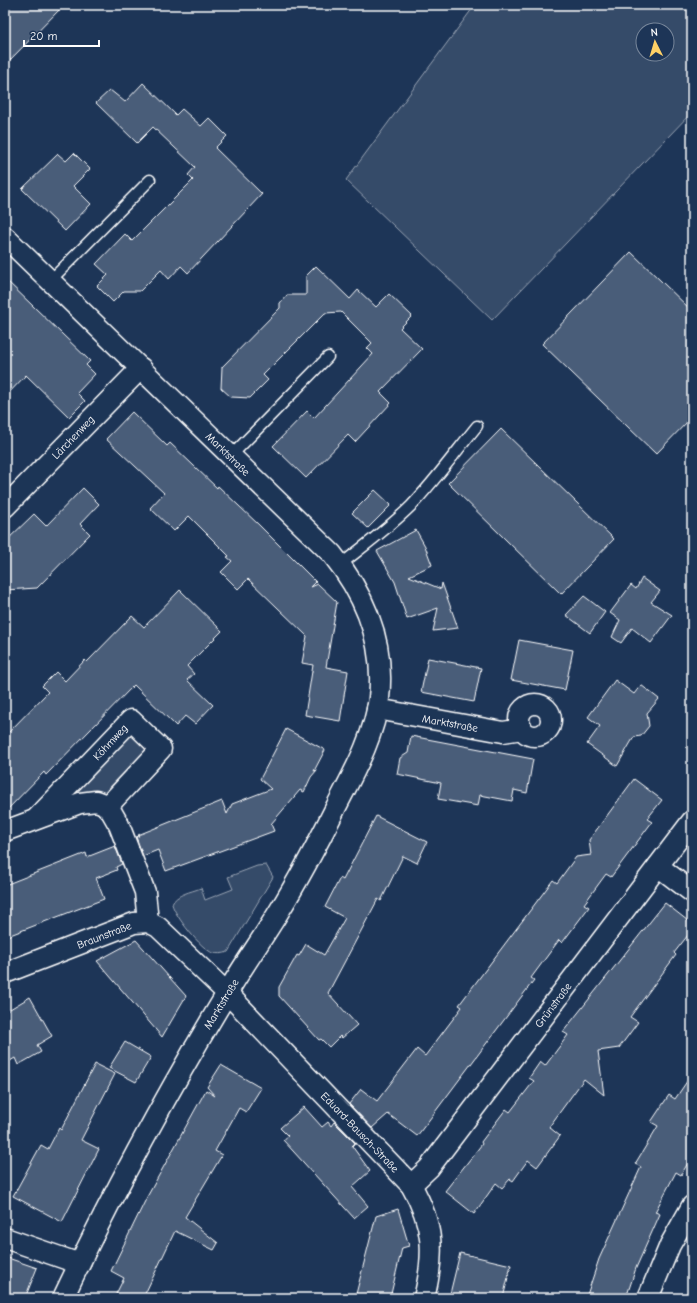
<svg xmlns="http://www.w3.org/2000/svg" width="697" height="1303" font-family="'Comic Neue',sans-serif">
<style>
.green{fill:#364b69;stroke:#9aa5b4;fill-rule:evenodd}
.building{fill:#4a5d79;stroke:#fff}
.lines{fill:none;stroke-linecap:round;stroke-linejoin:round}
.service-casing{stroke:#fff;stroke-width:13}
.minor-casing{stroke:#fff;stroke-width:23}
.service{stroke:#1d3557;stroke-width:10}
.minor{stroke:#1d3557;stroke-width:20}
.labels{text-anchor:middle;stroke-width:3;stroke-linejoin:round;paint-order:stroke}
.street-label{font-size:11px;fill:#fff;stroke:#1d3557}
</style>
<rect width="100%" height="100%" fill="#1d3557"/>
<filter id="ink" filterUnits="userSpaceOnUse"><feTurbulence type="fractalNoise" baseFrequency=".025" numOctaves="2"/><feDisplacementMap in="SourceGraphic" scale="8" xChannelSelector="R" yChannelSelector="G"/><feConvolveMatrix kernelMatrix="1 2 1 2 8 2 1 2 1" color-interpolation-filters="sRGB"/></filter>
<g filter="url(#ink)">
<!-- green -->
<g class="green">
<path d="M 475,5 L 692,5 L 692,112 L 492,320 L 346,180 ZM 643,30 L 667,30 L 667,54 L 643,54 Z"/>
<path d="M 130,734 L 148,745 L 146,750 L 103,794 L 74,798 L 70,793 Z"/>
<path d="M 266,865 L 273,877 L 228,952 C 223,954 218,954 213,953 C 201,949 175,916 172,904 C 176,894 191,892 201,888 L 205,900 L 233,889 L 228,877 L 257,866 Z"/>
</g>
<!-- building -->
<g class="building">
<path d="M 5,5 L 64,5 L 5,65 Z"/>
<path d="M 143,83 L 176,115 L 182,109 L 201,126 L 209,118 L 227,136 L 215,148 L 262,194 L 188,273 L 181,266 L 169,279 L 161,270 L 140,291 L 124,291 L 113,302 L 97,286 L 108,275 L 96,264 L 125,234 L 132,241 L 193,180 L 188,175 L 195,167 L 153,127 L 137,143 L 96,103 L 110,90 L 125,102 Z"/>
<path d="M 74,153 L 90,169 L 73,186 L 91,204 L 65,231 L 22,189 L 58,154 L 66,161 Z"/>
<path d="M 631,252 L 692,311 L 692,417 L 656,454 L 542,344 Z"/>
<path d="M 316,266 L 350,299 L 358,290 L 376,307 L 389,294 L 412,316 L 400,328 L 422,349 L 380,392 L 391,403 L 355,442 L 348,435 L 306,478 L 273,446 L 307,411 L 314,418 L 373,354 L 367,348 L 372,343 L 341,312 L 325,313 L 263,375 L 268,380 L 250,398 L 231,397 L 221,388 L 222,367 L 280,308 L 280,303 L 287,295 L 306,295 L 306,276 Z"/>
<path d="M 5,279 L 90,361 L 86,365 L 95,374 L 77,393 L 85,401 L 69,417 L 26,375 L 5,397 Z"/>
<path d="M 132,412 L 167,446 L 170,443 L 217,488 L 218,486 L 259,525 L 316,582 L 311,587 L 318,584 L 337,602 L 326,667 L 348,671 L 340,721 L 305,715 L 313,665 L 302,663 L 307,636 L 248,579 L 238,589 L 221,572 L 232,561 L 227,557 L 229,556 L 189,516 L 174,531 L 150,508 L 164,493 L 106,439 Z"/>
<path d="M 501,429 L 614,539 L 561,594 L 448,483 Z"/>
<path d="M 83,488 L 99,504 L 80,524 L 90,534 L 37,588 L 5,590 L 5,542 L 34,514 L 46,526 Z"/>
<path d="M 375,490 L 391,505 L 368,528 L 352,513 Z"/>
<path d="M 416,530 L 425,546 L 432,565 L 409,576 L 441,589 L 442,583 L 458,628 L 433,631 L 438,608 L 407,619 L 395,582 L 377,551 Z"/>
<path d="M 642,578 L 660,591 L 651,602 L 672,615 L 651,643 L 632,628 L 621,643 L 612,637 L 620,620 L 610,613 L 631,585 L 636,589 Z"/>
<path d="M 180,590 L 222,631 L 187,666 L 194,674 L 187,680 L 213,705 L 195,724 L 185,716 L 176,726 L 134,685 L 46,775 L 44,772 L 5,812 L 5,736 L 48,692 L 42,686 L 56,672 L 65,681 L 85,660 L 87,662 L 132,616 L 144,627 Z"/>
<path d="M 584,596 L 605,612 L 590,633 L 566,615 Z"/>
<path d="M 519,640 L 573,650 L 565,690 L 511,680 Z"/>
<path d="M 428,658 L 481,668 L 474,702 L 421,692 Z"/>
<path d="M 615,680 L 634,694 L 641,685 L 659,699 L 647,713 L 649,726 L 641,736 L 634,737 L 617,766 L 587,744 L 600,726 L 588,717 Z"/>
<path d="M 286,729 L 325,750 L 314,771 L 317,770 L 311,777 L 304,792 L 300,790 L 271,824 L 274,831 L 166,871 L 158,850 L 143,856 L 136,837 L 139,836 L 138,835 L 222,801 L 227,814 L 232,804 L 271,789 L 260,779 Z"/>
<path d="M 411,736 L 533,759 L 527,793 L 514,790 L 512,801 L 480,795 L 478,806 L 438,799 L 441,783 L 397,774 L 400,758 L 408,753 Z"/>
<path d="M 634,779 L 662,800 L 647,819 L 652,822 L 611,877 L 606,874 L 584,904 L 589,907 L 562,943 L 559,940 L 531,978 L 534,980 L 417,1136 L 388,1114 L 372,1128 L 349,1104 L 361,1089 L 377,1101 L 417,1049 L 425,1056 L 462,1007 L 459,1005 L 553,880 L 557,883 L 576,857 L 591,855 L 589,840 Z"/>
<path d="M 376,816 L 427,842 L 417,863 L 403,856 L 381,901 L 378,899 L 328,993 L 357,1025 L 342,1038 L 340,1036 L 329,1047 L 321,1039 L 319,1040 L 279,996 L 279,987 L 297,955 L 299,956 L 306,944 L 324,955 L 345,918 L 325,907 L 340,878 L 343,880 Z"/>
<path d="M 115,846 L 122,864 L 116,867 L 117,870 L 96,878 L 104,899 L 5,937 L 5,885 L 86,853 L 87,857 Z"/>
<path d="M 665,903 L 692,924 L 692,930 L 674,953 L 676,955 L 630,1017 L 638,1022 L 619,1048 L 598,1051 L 604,1095 L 584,1079 L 549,1127 L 560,1136 L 537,1167 L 528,1160 L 513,1181 L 510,1179 L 502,1188 L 496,1183 L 474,1214 L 445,1191 L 482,1144 L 481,1142 L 506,1109 L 510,1112 L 534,1081 L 529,1078 L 540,1062 L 545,1066 L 568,1035 L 563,1032 Z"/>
<path d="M 136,940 L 186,996 L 162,1037 L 97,961 Z"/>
<path d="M 30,997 L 52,1036 L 37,1045 L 41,1052 L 18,1065 L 15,1058 L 5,1064 L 5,1012 Z"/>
<path d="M 125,1042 L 151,1057 L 136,1082 L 109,1068 Z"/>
<path d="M 95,1064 L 115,1074 L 81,1140 L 99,1149 L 62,1222 L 13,1196 L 41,1145 L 48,1149 L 59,1128 L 61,1130 Z"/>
<path d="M 221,1065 L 261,1088 L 246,1112 L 239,1108 L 215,1151 L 222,1155 L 185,1217 L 218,1243 L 214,1250 L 175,1231 L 143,1298 L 114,1298 L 124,1278 L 111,1271 L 147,1197 L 206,1090 L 215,1096 L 207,1087 Z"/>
<path d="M 692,1074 L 692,1156 L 681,1175 L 676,1172 L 655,1212 L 660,1214 L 636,1268 L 626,1298 L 586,1298 L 599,1259 L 641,1167 L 635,1164 L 658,1126 L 651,1122 L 669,1095 L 675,1099 Z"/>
<path d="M 304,1107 L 322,1127 L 328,1122 L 331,1126 L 334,1122 L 355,1143 L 352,1146 L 370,1171 L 352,1187 L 368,1206 L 354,1218 L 283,1140 L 288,1136 L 280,1128 Z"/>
<path d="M 398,1209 L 409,1246 L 402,1248 L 390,1298 L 355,1298 L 376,1216 Z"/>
<path d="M 460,1253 L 511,1265 L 503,1298 L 449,1298 Z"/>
<path d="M 5,1257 L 37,1268 L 25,1298 L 5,1298 Z"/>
</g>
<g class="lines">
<defs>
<g id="service">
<path d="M 50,281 L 150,180"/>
<path d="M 231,456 L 328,357"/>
<path d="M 340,565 C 364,546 389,528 411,506 C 435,481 455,453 477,426"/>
</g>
<g id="minor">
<path d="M 5,237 L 332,554 C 365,595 385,644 379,698 C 374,737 354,772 336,807 C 318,843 299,879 278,913 C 261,941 242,967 226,995 C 167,1093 112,1194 63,1298"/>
<path d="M 5,507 L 141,368"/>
<circle cx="535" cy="720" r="16"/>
<path d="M 377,709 L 503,732 L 522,729"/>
<path d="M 37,818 L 131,720 L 161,749 L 107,807"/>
<path d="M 5,831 L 80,803 L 96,801 L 104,804 L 111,811 L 119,825 L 145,892 L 148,922"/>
<path d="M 658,866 L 692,892"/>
<path d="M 5,973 L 134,923 L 148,922 L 158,927 L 227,993 L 411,1185 C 434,1225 435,1254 424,1298"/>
<path d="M 411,1185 L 429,1168 L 692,821"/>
<path d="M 5,1238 L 80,1264"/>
<path d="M 648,1298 L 670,1245 L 692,1206"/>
</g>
</defs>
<!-- service casing -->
<use href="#service" class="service-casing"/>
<!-- minor casing -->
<use href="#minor" class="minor-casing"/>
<!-- service -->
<use href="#service" class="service"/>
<!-- minor -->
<use href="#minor" class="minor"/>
</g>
</g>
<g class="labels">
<!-- street labels -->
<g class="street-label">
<text transform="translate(73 437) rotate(-46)" y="4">Lärchenweg</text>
<text transform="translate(228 454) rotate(44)" y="4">Marktstraße</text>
<text transform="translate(450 723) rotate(10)" y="4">Marktstraße</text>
<text transform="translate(110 742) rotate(-47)" y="4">Köhmweg</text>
<text transform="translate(104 935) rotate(-21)" y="4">Braunstraße</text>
<text transform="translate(221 1004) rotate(-59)" y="4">Marktstraße</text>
<text transform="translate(553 1005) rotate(-53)" y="4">Grünstraße</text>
<text transform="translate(360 1132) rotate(46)" y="4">Eduard-Bausch-Straße</text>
</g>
</g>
<!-- margin -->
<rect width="697" height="1303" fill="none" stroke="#1d3557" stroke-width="20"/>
<rect x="10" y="10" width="677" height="1283" fill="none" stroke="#fff" stroke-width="1.5" filter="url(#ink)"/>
<!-- north arrow -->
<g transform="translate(655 42) rotate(355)"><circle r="19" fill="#1d3557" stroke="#77869a"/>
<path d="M0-3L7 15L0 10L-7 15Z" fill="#ffd166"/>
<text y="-6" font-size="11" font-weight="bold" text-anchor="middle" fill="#ffffff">N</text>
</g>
<!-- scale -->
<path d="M24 40v6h75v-6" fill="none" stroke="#ffffff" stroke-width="2"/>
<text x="30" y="40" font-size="12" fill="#ffffff" stroke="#1d3557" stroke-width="3" paint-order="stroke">20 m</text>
</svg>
